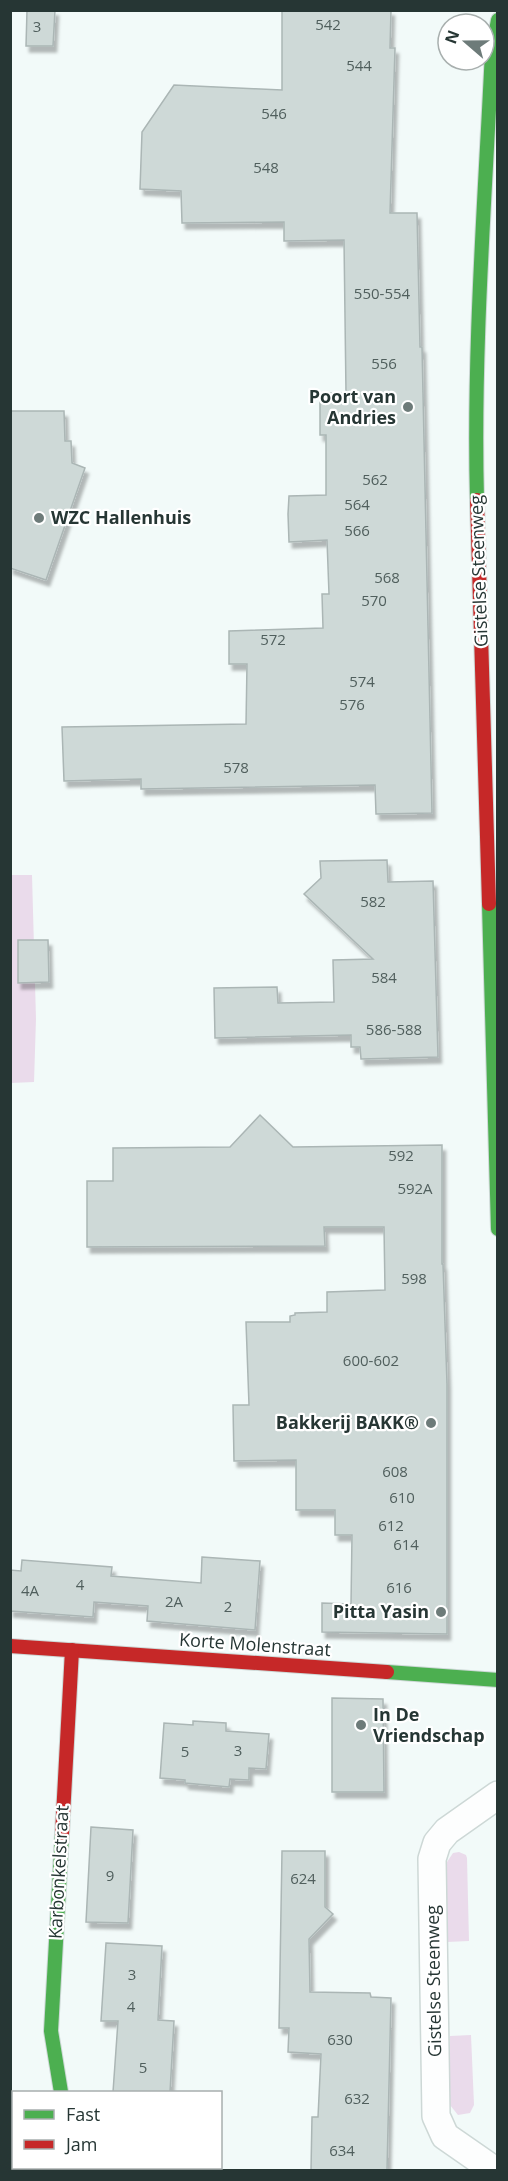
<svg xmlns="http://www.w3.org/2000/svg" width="508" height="2181" font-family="'Open Sans',sans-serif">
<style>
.green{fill:#eadbeb}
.building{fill:#ced9d7;stroke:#abb6b5;stroke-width:1.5;filter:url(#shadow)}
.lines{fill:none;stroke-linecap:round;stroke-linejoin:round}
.street-casing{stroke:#cdd8d6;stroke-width:30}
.fast-casing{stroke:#cdd8d6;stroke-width:16}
.jam-casing{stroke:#cdd8d6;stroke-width:16}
.street{stroke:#fdfefe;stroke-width:27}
.fast{stroke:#4caf50;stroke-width:14}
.jam{stroke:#c62828;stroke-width:14}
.poi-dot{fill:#6d7b79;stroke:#fff;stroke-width:2}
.labels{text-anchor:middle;stroke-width:4.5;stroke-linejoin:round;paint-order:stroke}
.number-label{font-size:15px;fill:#505f5d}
.poi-label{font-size:18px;font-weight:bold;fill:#263634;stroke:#fff;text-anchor:end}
.street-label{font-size:18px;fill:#263634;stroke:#fff}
</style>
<defs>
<filter id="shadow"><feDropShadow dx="3.5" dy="6" stdDeviation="1.5" flood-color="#0004"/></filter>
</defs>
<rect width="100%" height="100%" fill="#f2faf9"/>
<!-- green -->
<g class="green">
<path d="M 10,875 L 32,875 L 36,1019 L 34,1082 L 11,1083 Z"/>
<path d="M 459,1852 L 466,1855 L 467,1858 L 469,1941 L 447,1942 L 447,1862 L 453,1853 Z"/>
<path d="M 471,2035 L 474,2105 L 470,2113 L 458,2115 L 450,2105 L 450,2036 Z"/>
</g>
<!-- building -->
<g class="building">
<path d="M 27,10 L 55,10 L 53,46 L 26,46 Z"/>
<path d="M 282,10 L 391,10 L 390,48 L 395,48 L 390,213 L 417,213 L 420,347 L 422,347 L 432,813 L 376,814 L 375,785 L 141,789 L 141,779 L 64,781 L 62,727 L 246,724 L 247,664 L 229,664 L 229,631 L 323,628 L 322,594 L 329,594 L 327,540 L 289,542 L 288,514 L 289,496 L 326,495 L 326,435 L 320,435 L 320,393 L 346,393 L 344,240 L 284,241 L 284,222 L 182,223 L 181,191 L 140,189 L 142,132 L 174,85 L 282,90 Z"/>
<path d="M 10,411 L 64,411 L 65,441 L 71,441 L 72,463 L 85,468 L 46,580 L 10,568 Z"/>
<path d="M 387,860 L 388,882 L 433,881 L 438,1057 L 361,1059 L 360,1047 L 351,1047 L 351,1035 L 215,1038 L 214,988 L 277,987 L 278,1003 L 334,1002 L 333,960 L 373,959 L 304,894 L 321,878 L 320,861 Z"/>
<path d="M 18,940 L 48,940 L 49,982 L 18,983 Z"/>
<path d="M 260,1115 L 293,1147 L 442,1145 L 442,1264 L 443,1264 L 447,1384 L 447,1634 L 322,1632 L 322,1603 L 351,1604 L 352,1535 L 335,1535 L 335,1510 L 296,1510 L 296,1460 L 234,1461 L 233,1405 L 249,1405 L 246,1322 L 290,1322 L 290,1316 L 295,1315 L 295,1313 L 327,1312 L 327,1292 L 385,1290 L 384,1227 L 324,1227 L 325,1246 L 87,1247 L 87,1181 L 113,1181 L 113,1148 L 230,1147 Z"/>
<path d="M 202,1557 L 260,1561 L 255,1630 L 147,1621 L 148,1606 L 94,1602 L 93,1617 L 10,1611 L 10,1570 L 21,1571 L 22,1560 L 112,1567 L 111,1576 L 201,1583 Z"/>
<path d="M 332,1698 L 383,1699 L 384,1792 L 332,1792 Z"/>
<path d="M 193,1721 L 226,1723 L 226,1731 L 269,1734 L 266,1769 L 249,1768 L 249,1780 L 230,1779 L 229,1787 L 185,1783 L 185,1780 L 160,1778 L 164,1723 L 193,1725 Z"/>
<path d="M 91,1827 L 133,1830 L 128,1923 L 86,1922 Z"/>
<path d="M 282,1851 L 325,1851 L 325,1907 L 333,1914 L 309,1939 L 310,1992 L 370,1993 L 371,1997 L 391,1998 L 387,2170 L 311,2170 L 312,2117 L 318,2117 L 321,2054 L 288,2052 L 289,2028 L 279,2028 Z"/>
<path d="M 106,1943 L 162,1946 L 158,2020 L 174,2021 L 170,2092 L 113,2092 L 118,2021 L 101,2021 Z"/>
</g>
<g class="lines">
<defs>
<g id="street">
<path d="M 10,2152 L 14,2152"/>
<path d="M 74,2168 L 74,2170"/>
<path d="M 494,2170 L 445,2136 L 436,2116 L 432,1859 L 437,1843 L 447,1831 L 498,1795"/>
</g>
<g id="fast">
<path d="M 477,500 C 473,351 485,200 492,51 L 498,20"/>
<path d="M 489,904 L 498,1229"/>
<path d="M 387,1672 L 498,1680"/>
<path d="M 61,2092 L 51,2031 L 62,1834"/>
</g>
<g id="jam">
<path d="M 477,500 L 489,904"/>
<path d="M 10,1646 L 387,1672"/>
<path d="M 62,1834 L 72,1650"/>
</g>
</defs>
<!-- street casing -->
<use href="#street" class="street-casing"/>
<!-- fast casing -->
<use href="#fast" class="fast-casing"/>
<!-- jam casing -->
<use href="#jam" class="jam-casing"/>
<!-- street -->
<use href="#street" class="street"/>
<!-- fast -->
<use href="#fast" class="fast"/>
<!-- jam -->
<use href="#jam" class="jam"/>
</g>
<!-- markers -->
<g class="poi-dot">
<circle cx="408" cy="407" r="6"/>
<circle cx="39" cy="518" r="6"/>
<circle cx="431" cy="1423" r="6"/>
<circle cx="441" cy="1612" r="6"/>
<circle cx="361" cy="1725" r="6"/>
</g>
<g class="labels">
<!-- number labels -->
<g class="number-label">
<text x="328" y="30">542</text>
<text x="37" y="32">3</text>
<text x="359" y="71">544</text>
<text x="274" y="119">546</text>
<text x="266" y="173">548</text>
<text x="382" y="299">550-554</text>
<text x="384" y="369">556</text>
<text x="375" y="485">562</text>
<text x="357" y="510">564</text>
<text x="357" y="536">566</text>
<text x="387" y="583">568</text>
<text x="374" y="606">570</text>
<text x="273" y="645">572</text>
<text x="362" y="687">574</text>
<text x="352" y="710">576</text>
<text x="236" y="773">578</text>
<text x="373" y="907">582</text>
<text x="384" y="983">584</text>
<text x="394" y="1035">586-588</text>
<text x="401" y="1161">592</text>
<text x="415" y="1194">592A</text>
<text x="414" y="1284">598</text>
<text x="371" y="1366">600-602</text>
<text x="395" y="1477">608</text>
<text x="402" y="1503">610</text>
<text x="391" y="1531">612</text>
<text x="406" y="1550">614</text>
<text x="80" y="1590">4</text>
<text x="399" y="1593">616</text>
<text x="30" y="1596">4A</text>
<text x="174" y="1607">2A</text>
<text x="228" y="1612">2</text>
<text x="238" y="1756">3</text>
<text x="185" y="1757">5</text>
<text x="110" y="1881">9</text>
<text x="303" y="1884">624</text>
<text x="132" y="1980">3</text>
<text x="131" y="2012">4</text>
<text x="340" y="2045">630</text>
<text x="143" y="2073">5</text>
<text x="357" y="2104">632</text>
<text x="342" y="2156">634</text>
</g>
<!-- poi labels -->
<g class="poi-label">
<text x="396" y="403">Poort van<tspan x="396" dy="21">Andries</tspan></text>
<text x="51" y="524" text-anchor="start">WZC Hallenhuis</text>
<text x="419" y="1429">Bakkerij BAKK®</text>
<text x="429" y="1618">Pitta Yasin</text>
<text x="373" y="1721" text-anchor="start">In De<tspan x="373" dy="21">Vriendschap</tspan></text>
</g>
<!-- street labels -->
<g class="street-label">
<text transform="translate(479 571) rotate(-92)" y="6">Gistelse Steenweg</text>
<text transform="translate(255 1645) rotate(4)" y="6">Korte Molenstraat</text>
<text transform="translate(59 1872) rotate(-87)" y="6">Karbonkelstraat</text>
<text transform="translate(434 1981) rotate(-91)" y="6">Gistelse Steenweg</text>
</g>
</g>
<!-- border -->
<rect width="508" height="2181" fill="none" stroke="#263634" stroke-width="24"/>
<!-- legend -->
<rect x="12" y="2091" width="210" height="78" fill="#ffffff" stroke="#a8afae" stroke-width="1.5"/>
<rect x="24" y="2110" width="30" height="9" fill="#4caf50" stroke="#a8afae" stroke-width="1.5"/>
<text x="66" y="2121" font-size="18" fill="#263634">Fast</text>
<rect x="24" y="2140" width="30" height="9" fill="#c62828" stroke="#a8afae" stroke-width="1.5"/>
<text x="66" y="2151" font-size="18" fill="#263634">Jam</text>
<!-- north arrow -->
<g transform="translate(466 42) rotate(290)"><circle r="28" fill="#ffffff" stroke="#a8afae" stroke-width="1.5"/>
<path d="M0-4.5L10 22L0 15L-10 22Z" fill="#6d7b79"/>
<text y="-9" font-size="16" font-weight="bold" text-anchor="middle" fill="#263634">N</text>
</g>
</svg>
